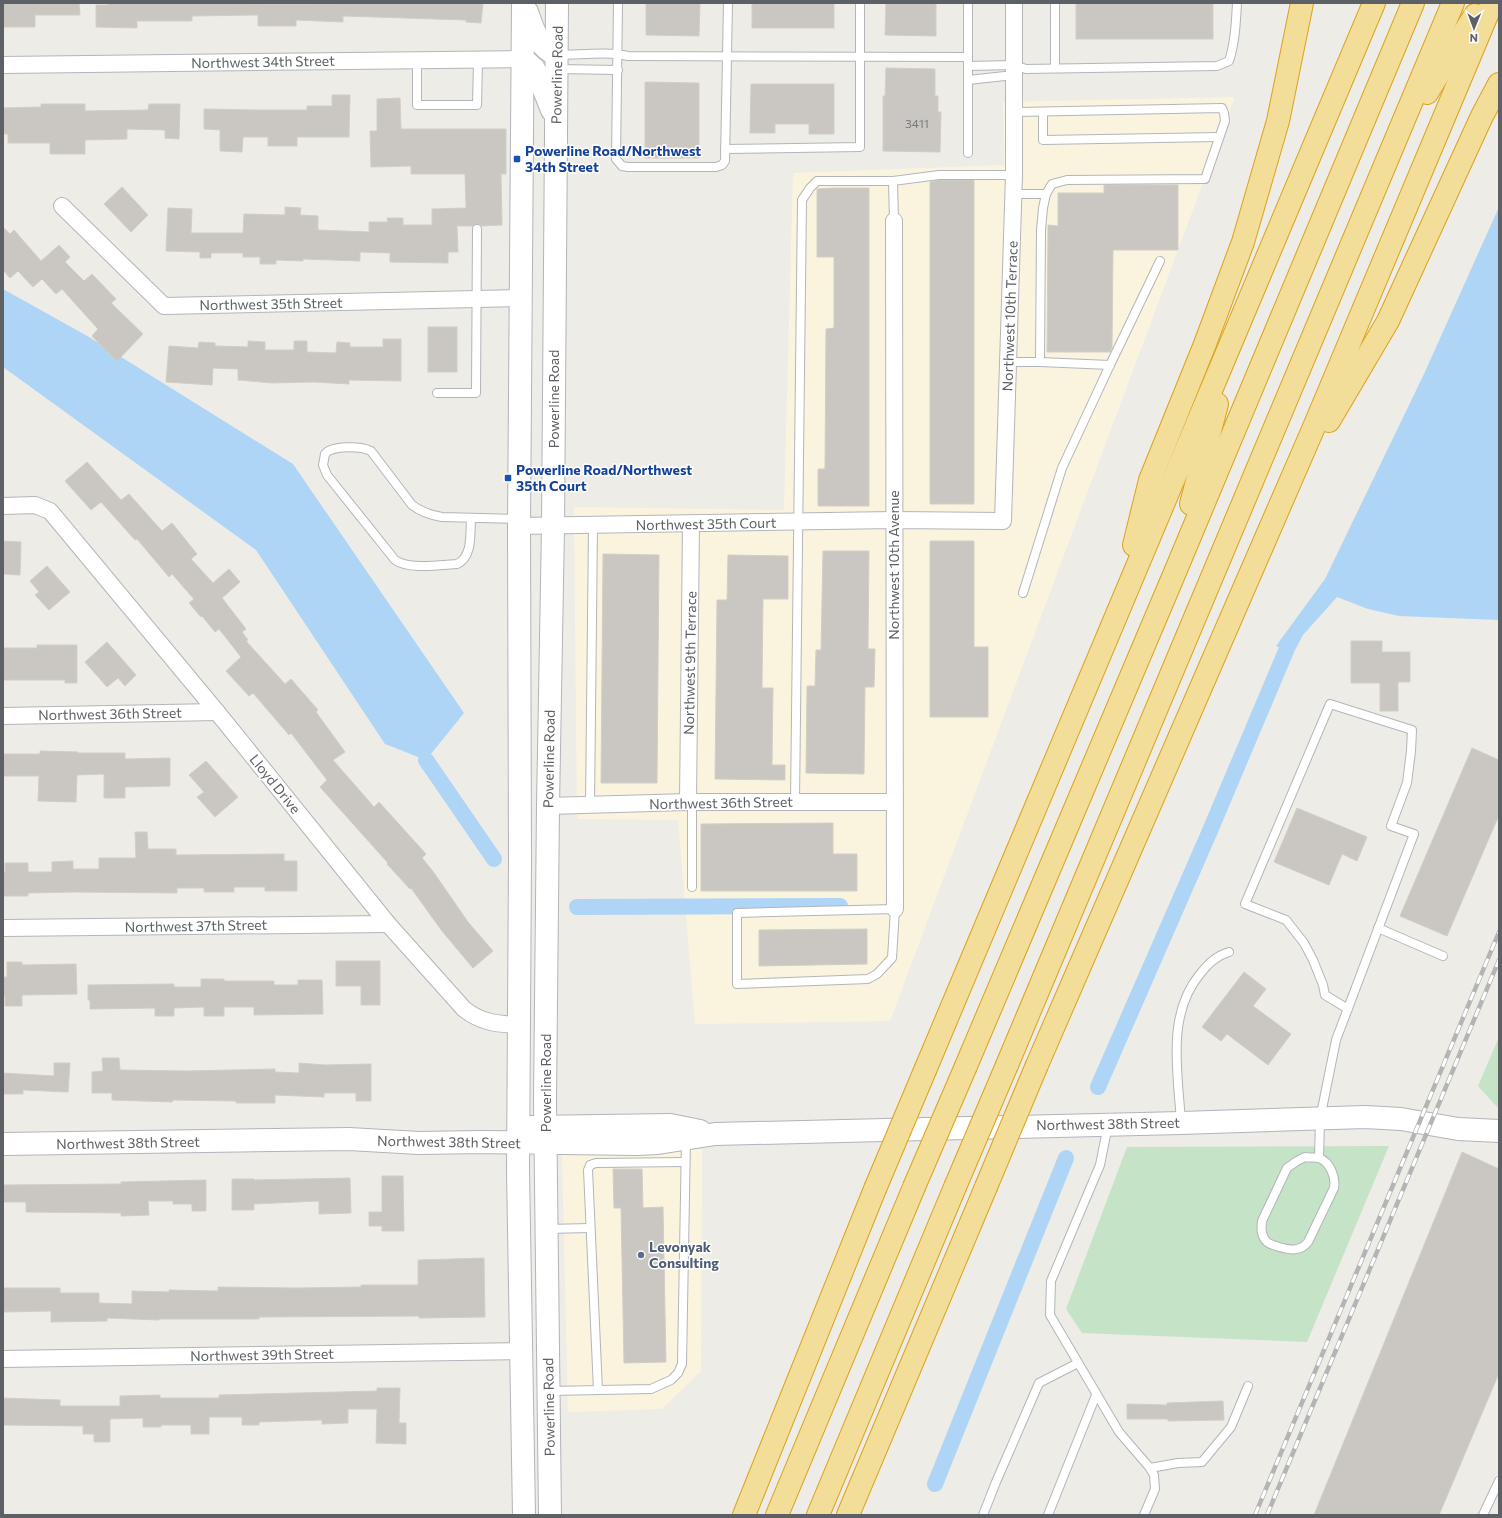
<svg xmlns="http://www.w3.org/2000/svg" width="1502" height="1518" font-family="Commissioner,sans-serif">
<style>
.commercial{fill:#faf4df}
.green{fill:#c5e3c6}
.water{fill:#aed5f6}
.lines{fill:none;stroke-linecap:round;stroke-linejoin:round}
.canal{stroke:#aed5f6;stroke-width:16}
.building{fill:#cac7c2;stroke:#d2cec5}
.lane-casing{stroke:#b3b5b9;stroke-width:10}
.street-casing{stroke:#b3b5b9;stroke-width:18}
.secondary-casing{stroke:#b2b4b9;stroke-width:24}
.highway-casing{stroke:#dca218;stroke-width:24}
.lane{stroke:#fff;stroke-width:8}
.street{stroke:#fff;stroke-width:16}
.secondary{stroke:#fff;stroke-width:22}
.highway{stroke:#f2dd99;stroke-width:22}
.rail-casing{stroke:#b3b4b4;stroke-width:4.5}
.rail{stroke:#fff;stroke-width:3;stroke-dasharray:9;stroke-linecap:butt}
.highway-bridge-casing{stroke:#dca218;stroke-width:24;stroke-linecap:butt}
.highway-bridge{stroke:#f2dd99;stroke-width:22}
.transit-dot{fill:#1a4fb4;stroke:#fff;stroke-width:1.5}
.service-dot{fill:#5c6f8a;stroke:#fff;stroke-width:1.5}
.labels{text-anchor:middle;stroke-width:3;stroke-linejoin:round;paint-order:stroke}
.number-label{font-size:12px;fill:#787a7c}
.street-label{font-size:14px;fill:#5d6064;stroke:#fff}
.transit-label{font-size:14px;font-weight:bold;fill:#164399;stroke:#fff;text-anchor:start}
.service-label{font-size:14px;font-weight:bold;fill:#4e5e75;stroke:#fff;text-anchor:start}
</style>
<rect width="100%" height="100%" fill="#eeece6"/>
<!-- commercial -->
<g class="commercial">
<path d="M 1235,97 L 890,1021 L 695,1024 L 678,820 L 577,819 L 574,507 L 784,510 L 793,173 L 1004,165 L 1003,102 Z"/>
<path d="M 672,1148 L 702,1149 L 701,1371 L 662,1409 L 568,1412 L 562,1153 Z"/>
</g>
<!-- green -->
<g class="green">
<path d="M 1499,1037 L 1499,1109 L 1478,1086 Z"/>
<path d="M 1389,1146 L 1307,1342 L 1082,1333 L 1066,1309 L 1127,1147 Z"/>
</g>
<!-- water -->
<g class="water">
<path d="M 1499,207 L 1499,620 L 1399,616 L 1368,609 L 1337,597 L 1303,635 L 1294,652 L 1286,651 L 1276,646 L 1325,579 L 1424,374 Z"/>
<path d="M 3,289 L 89,337 L 293,464 L 464,713 L 426,760 L 385,744 L 256,550 L 3,367 Z"/>
</g>
<g class="lines">
<!-- canal -->
<g class="canal">
<path d="M 426,760 L 494,859"/>
<path d="M 577,907 L 840,906"/>
<path d="M 1098,1087 L 1209,833 L 1286,651"/>
<path d="M 935,1484 L 1066,1158"/>
</g>
</g>
<!-- building -->
<g class="building">
<path d="M 3,3 L 79,3 L 80,15 L 35,15 L 35,27 L 3,27 Z"/>
<path d="M 109,3 L 288,4 L 483,3 L 481,23 L 466,22 L 466,20 L 343,16 L 343,22 L 296,20 L 296,26 L 258,26 L 258,15 L 192,16 L 192,21 L 137,21 L 137,28 L 96,27 L 96,5 L 108,5 Z"/>
<path d="M 646,3 L 700,3 L 699,36 L 646,35 Z"/>
<rect x="752" y="3" width="82" height="25"/>
<path d="M 886,3 L 936,3 L 936,36 L 885,35 Z"/>
<rect x="1076" y="3" width="137" height="36"/>
<path d="M 886,68 L 935,69 L 935,96 L 938,96 L 938,112 L 941,112 L 940,152 L 883,151 L 883,96 L 885,96 Z"/>
<path d="M 645,82 L 699,83 L 699,158 L 645,158 Z"/>
<path d="M 751,84 L 834,84 L 834,134 L 809,134 L 809,124 L 775,124 L 775,133 L 750,133 Z"/>
<path d="M 332,95 L 350,95 L 349,137 L 297,137 L 297,146 L 268,146 L 268,137 L 243,137 L 242,152 L 220,151 L 220,130 L 204,129 L 204,109 L 254,110 L 307,110 L 307,106 L 332,106 Z"/>
<path d="M 400,98 L 401,129 L 506,129 L 506,174 L 501,174 L 502,225 L 481,226 L 477,224 L 473,226 L 457,226 L 458,252 L 448,252 L 448,263 L 390,262 L 390,253 L 360,252 L 360,261 L 303,259 L 303,261 L 276,260 L 276,264 L 260,264 L 260,257 L 243,257 L 243,253 L 211,253 L 211,258 L 200,258 L 200,252 L 166,251 L 168,208 L 192,209 L 191,233 L 243,233 L 244,214 L 285,215 L 285,207 L 301,208 L 300,215 L 318,216 L 318,230 L 369,232 L 369,222 L 388,222 L 387,218 L 403,218 L 403,225 L 432,225 L 432,209 L 466,208 L 465,174 L 411,174 L 411,166 L 371,167 L 370,131 L 377,131 L 377,99 Z"/>
<path d="M 41,104 L 85,104 L 85,111 L 148,110 L 149,104 L 180,104 L 179,139 L 165,138 L 165,130 L 127,129 L 127,139 L 85,140 L 85,154 L 50,154 L 50,143 L 8,143 L 8,134 L 3,134 L 3,108 L 41,107 Z"/>
<path d="M 939,180 L 974,180 L 974,504 L 930,504 L 930,182 Z"/>
<path d="M 1104,185 L 1178,185 L 1178,250 L 1113,250 L 1112,348 L 1110,352 L 1047,352 L 1048,225 L 1058,226 L 1058,193 L 1104,193 Z"/>
<path d="M 122,187 L 148,215 L 131,232 L 104,204 Z"/>
<path d="M 834,188 L 869,188 L 869,506 L 818,506 L 818,469 L 825,469 L 826,329 L 834,328 L 834,257 L 817,257 L 817,189 Z"/>
<path d="M 3,227 L 10,234 L 14,230 L 41,261 L 59,245 L 70,257 L 65,262 L 84,281 L 92,274 L 116,299 L 111,303 L 143,334 L 117,361 L 92,336 L 98,329 L 62,289 L 56,294 L 42,279 L 33,287 L 18,271 L 10,278 L 3,270 Z"/>
<rect x="428" y="327" width="29" height="45"/>
<path d="M 383,339 L 401,339 L 401,381 L 349,380 L 349,384 L 314,382 L 272,383 L 238,380 L 238,369 L 213,368 L 212,385 L 166,382 L 169,346 L 198,348 L 199,342 L 215,343 L 215,346 L 248,347 L 248,341 L 265,342 L 265,350 L 294,350 L 294,341 L 307,341 L 307,352 L 336,353 L 337,342 L 350,343 L 350,347 L 383,347 Z"/>
<path d="M 87,462 L 121,500 L 129,494 L 162,531 L 172,523 L 197,554 L 191,559 L 213,583 L 229,569 L 240,582 L 222,598 L 246,629 L 242,632 L 248,640 L 246,641 L 285,684 L 291,679 L 318,710 L 316,712 L 345,752 L 333,760 L 374,807 L 379,802 L 426,854 L 422,858 L 432,870 L 468,922 L 493,951 L 473,968 L 442,931 L 411,888 L 410,889 L 387,864 L 388,863 L 320,787 L 327,780 L 291,733 L 289,735 L 253,693 L 249,696 L 226,671 L 241,657 L 219,629 L 215,632 L 202,616 L 201,617 L 189,603 L 194,599 L 172,574 L 169,577 L 137,539 L 135,540 L 101,502 L 91,510 L 65,481 Z"/>
<path d="M 3,541 L 21,542 L 20,575 L 3,574 Z"/>
<path d="M 930,541 L 974,541 L 974,647 L 988,647 L 988,717 L 930,717 Z"/>
<path d="M 823,551 L 869,551 L 868,649 L 875,649 L 874,687 L 865,687 L 864,774 L 806,773 L 807,686 L 815,686 L 816,650 L 821,650 Z"/>
<path d="M 603,554 L 659,555 L 657,783 L 601,783 Z"/>
<path d="M 728,555 L 788,556 L 788,599 L 763,599 L 762,688 L 773,688 L 772,765 L 785,765 L 785,780 L 715,779 L 717,600 L 727,600 Z"/>
<path d="M 47,566 L 70,592 L 49,610 L 35,595 L 39,592 L 30,581 Z"/>
<path d="M 1351,641 L 1382,641 L 1382,652 L 1410,652 L 1410,682 L 1398,682 L 1398,711 L 1380,711 L 1380,683 L 1351,683 Z"/>
<path d="M 107,642 L 136,675 L 125,686 L 118,678 L 107,687 L 85,662 Z"/>
<path d="M 37,645 L 77,645 L 77,683 L 65,683 L 65,680 L 3,680 L 3,648 L 37,648 Z"/>
<path d="M 1472,748 L 1499,760 L 1499,815 L 1447,936 L 1400,916 Z"/>
<path d="M 40,751 L 78,752 L 78,753 L 125,753 L 125,759 L 170,758 L 170,786 L 125,787 L 125,798 L 104,798 L 104,774 L 77,775 L 76,802 L 38,801 L 39,776 L 3,776 L 3,754 L 40,754 Z"/>
<path d="M 206,761 L 238,797 L 215,817 L 197,797 L 204,792 L 189,775 Z"/>
<path d="M 1297,808 L 1367,837 L 1357,861 L 1342,854 L 1329,885 L 1274,862 Z"/>
<path d="M 833,823 L 833,854 L 857,854 L 857,891 L 701,891 L 701,824 Z"/>
<path d="M 135,832 L 147,832 L 148,849 L 176,849 L 176,855 L 284,854 L 284,861 L 297,861 L 297,891 L 265,891 L 265,887 L 234,887 L 234,892 L 204,892 L 204,888 L 177,888 L 177,893 L 74,892 L 28,893 L 28,896 L 3,896 L 3,872 L 5,872 L 5,863 L 28,863 L 28,872 L 52,872 L 52,862 L 73,861 L 73,869 L 99,869 L 99,858 L 136,858 Z"/>
<path d="M 867,929 L 867,964 L 759,966 L 759,930 Z"/>
<path d="M 336,961 L 380,961 L 380,1005 L 361,1005 L 361,986 L 336,986 Z"/>
<path d="M 7,962 L 22,962 L 22,965 L 76,964 L 77,994 L 22,995 L 22,1006 L 5,1006 L 5,996 L 3,996 L 3,977 L 7,977 Z"/>
<path d="M 1244,972 L 1266,989 L 1253,1006 L 1291,1034 L 1268,1065 L 1227,1034 L 1221,1041 L 1202,1027 Z"/>
<path d="M 201,979 L 224,979 L 224,981 L 274,981 L 274,985 L 298,985 L 298,980 L 322,980 L 323,1014 L 254,1015 L 254,1007 L 224,1007 L 224,1016 L 204,1016 L 204,1007 L 174,1008 L 174,1016 L 155,1016 L 155,1008 L 90,1009 L 90,1000 L 88,1000 L 88,985 L 174,984 L 174,987 L 201,987 Z"/>
<path d="M 102,1058 L 119,1058 L 120,1070 L 186,1071 L 275,1069 L 275,1072 L 299,1073 L 299,1063 L 325,1065 L 371,1064 L 371,1101 L 356,1101 L 356,1093 L 324,1093 L 324,1097 L 275,1095 L 275,1103 L 236,1103 L 236,1101 L 173,1100 L 172,1102 L 112,1100 L 112,1093 L 92,1093 L 92,1072 L 103,1071 Z"/>
<path d="M 54,1063 L 70,1063 L 68,1092 L 23,1090 L 23,1094 L 3,1094 L 3,1073 L 54,1076 Z"/>
<path d="M 1462,1152 L 1499,1169 L 1499,1373 L 1439,1515 L 1314,1515 Z"/>
<path d="M 613,1169 L 642,1169 L 643,1208 L 663,1207 L 666,1362 L 624,1363 L 621,1208 L 614,1208 Z"/>
<path d="M 382,1176 L 403,1176 L 404,1231 L 382,1231 L 382,1226 L 369,1226 L 369,1212 L 382,1212 Z"/>
<path d="M 350,1178 L 351,1213 L 319,1214 L 319,1201 L 254,1204 L 254,1210 L 232,1210 L 232,1179 L 254,1179 L 254,1180 Z"/>
<path d="M 206,1180 L 206,1211 L 192,1211 L 192,1204 L 173,1204 L 173,1201 L 148,1201 L 149,1215 L 121,1216 L 121,1213 L 26,1212 L 26,1202 L 3,1202 L 3,1185 L 121,1184 L 121,1182 Z"/>
<path d="M 484,1258 L 485,1317 L 419,1318 L 419,1316 L 259,1317 L 259,1319 L 159,1319 L 159,1320 L 107,1318 L 107,1321 L 51,1322 L 51,1311 L 3,1312 L 3,1288 L 60,1288 L 60,1293 L 99,1293 L 99,1303 L 132,1304 L 132,1291 L 169,1292 L 169,1290 L 218,1291 L 218,1287 L 297,1288 L 361,1287 L 361,1285 L 418,1285 L 418,1260 Z"/>
<path d="M 377,1388 L 400,1388 L 399,1423 L 406,1423 L 406,1444 L 376,1443 L 377,1409 L 348,1409 L 348,1423 L 322,1424 L 322,1420 L 259,1422 L 259,1425 L 242,1425 L 242,1417 L 209,1417 L 209,1434 L 191,1434 L 191,1425 L 161,1425 L 161,1427 L 143,1427 L 143,1418 L 110,1419 L 110,1442 L 94,1442 L 94,1434 L 83,1434 L 83,1426 L 3,1425 L 3,1398 L 60,1400 L 60,1406 L 120,1406 L 120,1396 L 160,1395 L 160,1398 L 219,1398 L 219,1395 L 377,1391 Z"/>
<path d="M 1223,1401 L 1224,1420 L 1168,1421 L 1168,1419 L 1127,1419 L 1127,1404 L 1167,1405 L 1167,1403 Z"/>
</g>
<g class="lines">
<defs>
<g id="lane">
<path d="M 618,3 L 616,159 L 622,166 L 628,167 L 716,167 L 722,165 L 725,161 L 728,3"/>
<path d="M 1055,3 L 1055,68"/>
<path d="M 557,55 C 581,55 606,51 628,56 L 968,57"/>
<path d="M 417,60 L 417,105 L 477,105 L 478,60"/>
<path d="M 968,66 L 1014,65 L 1026,69 L 1217,66 L 1229,61 C 1235,43 1236,22 1237,3"/>
<path d="M 557,69 L 618,70"/>
<path d="M 968,80 L 1014,75"/>
<path d="M 1043,112 L 1043,140 L 1219,137"/>
<path d="M 725,149 L 860,147 L 860,3"/>
<path d="M 968,153 L 968,3"/>
<path d="M 893,181 L 939,175 L 1014,175"/>
<path d="M 1014,194 L 1046,194 L 1052,184 L 1067,180 L 1205,179 L 1225,121 L 1224,113 L 1222,108 L 1014,112"/>
<path d="M 1008,362 L 1040,362 L 1041,230 L 1043,208 L 1046,194"/>
<path d="M 1040,362 L 1110,365 L 1160,261"/>
<path d="M 437,393 L 476,393 L 477,229"/>
<path d="M 471,518 C 470,533 473,557 457,564 C 440,565 409,570 395,560 L 327,475 L 323,465 L 325,454 C 332,445 361,446 371,451 L 412,505 C 421,512 430,515 442,517 L 518,519"/>
<path d="M 1023,593 L 1062,468 L 1110,365"/>
<path d="M 795,802 L 802,200 L 810,188 L 817,181 L 893,181 L 894,221"/>
<path d="M 590,805 L 593,526"/>
<path d="M 692,887 L 692,802"/>
<path d="M 895,909 L 892,958 L 877,974 L 868,979 L 737,984 L 737,913 Z"/>
<path d="M 1378,928 L 1443,956"/>
<path d="M 1181,1122 C 1178,1073 1166,1015 1200,974 C 1209,963 1216,956 1229,952"/>
<path d="M 1108,1125 L 1100,1165 L 1051,1281 L 1050,1315 L 1119,1432 L 1150,1468 L 1154,1475 L 1155,1489 L 1144,1515"/>
<path d="M 1305,1157 C 1309,1158 1315,1157 1319,1158 C 1330,1162 1336,1177 1334,1188 L 1308,1242 C 1300,1252 1290,1250 1279,1247 C 1275,1245 1270,1245 1267,1242 C 1261,1236 1261,1229 1262,1221 L 1287,1168 L 1297,1161 Z"/>
<path d="M 1319,1158 L 1320,1119 L 1336,1040 L 1414,834 L 1391,826 L 1407,783 L 1411,751 L 1412,730 L 1330,704 L 1245,904 L 1286,920 L 1304,943 L 1313,960 L 1323,985 L 1325,995 L 1348,1009"/>
<path d="M 547,1229 L 590,1228"/>
<path d="M 598,1390 L 588,1170 L 590,1165 L 596,1163 L 685,1162"/>
<path d="M 550,1391 L 651,1389 L 671,1380 L 678,1373 L 682,1364 L 686,1139"/>
<path d="M 1150,1468 L 1178,1463 L 1202,1462 L 1231,1427 L 1248,1386"/>
<path d="M 983,1515 L 996,1482 L 1039,1383 L 1078,1363"/>
<path d="M 1048,1515 L 1096,1395"/>
<path d="M 1483,1515 L 1499,1481"/>
</g>
<g id="street">
<path d="M 3,65 L 523,59"/>
<path d="M 62,206 L 164,306 L 521,298"/>
<path d="M 894,221 L 895,909"/>
<path d="M 3,506 L 35,505 L 50,511 L 217,712 L 388,924 L 464,1009 C 482,1023 497,1024 519,1025"/>
<path d="M 519,526 L 894,520 L 1003,521 L 1014,175 L 1014,3"/>
<path d="M 3,716 L 217,712"/>
<path d="M 688,802 L 691,524"/>
<path d="M 548,806 L 688,802 L 895,802"/>
<path d="M 3,928 L 388,924"/>
<path d="M 3,1359 L 521,1351"/>
</g>
<g id="secondary">
<path d="M 523,3 L 519,526 L 520,860 L 518,1171 L 524,1515"/>
<path d="M 527,12 C 534,31 537,46 557,55"/>
<path d="M 523,59 L 534,69 L 540,80 L 552,110"/>
<path d="M 531,1127 L 670,1125 L 700,1131"/>
<path d="M 3,1144 L 349,1139 L 419,1143 L 481,1142 L 636,1144 L 658,1143 L 715,1134 L 1181,1123 L 1365,1117 L 1401,1119 L 1458,1129 L 1499,1131"/>
<path d="M 550,1515 L 545,1101 L 548,806 L 553,527 L 557,3"/>
</g>
<g id="highway">
<path d="M 1427,93 L 1475,15"/>
<path d="M 1329,421 L 1388,321 L 1482,116 L 1499,84"/>
<path d="M 1191,504 L 1217,404"/>
<path d="M 1134,545 L 1150,480 L 1205,344 L 1243,242 L 1278,121 L 1302,3"/>
<path d="M 1007,1065 L 1453,3"/>
<path d="M 1037,1065 L 1314,427 L 1492,3"/>
<path d="M 966,1066 L 1173,577 L 1413,3"/>
<path d="M 926,1068 L 1374,3"/>
<path d="M 744,1515 L 875,1189"/>
<path d="M 777,1515 L 914,1187"/>
<path d="M 818,1515 L 955,1187"/>
<path d="M 848,1515 L 986,1187"/>
</g>
</defs>
<!-- lane casing -->
<use href="#lane" class="lane-casing"/>
<!-- street casing -->
<use href="#street" class="street-casing"/>
<!-- secondary casing -->
<use href="#secondary" class="secondary-casing"/>
<!-- highway casing -->
<use href="#highway" class="highway-casing"/>
<!-- lane -->
<use href="#lane" class="lane"/>
<!-- street -->
<use href="#street" class="street"/>
<!-- secondary -->
<use href="#secondary" class="secondary"/>
<!-- highway -->
<use href="#highway" class="highway"/>
<defs>
<g id="rail">
<path d="M 1255,1515 L 1499,932"/>
<path d="M 1267,1515 L 1499,960"/>
</g>
</defs>
<!-- rail casing -->
<use href="#rail" class="rail-casing"/>
<!-- rail -->
<use href="#rail" class="rail"/>
<defs>
<g id="highway-bridge">
<path d="M 914,1187 L 966,1066"/>
<path d="M 955,1187 L 1007,1065"/>
<path d="M 986,1187 L 1037,1065"/>
<path d="M 875,1189 L 926,1068"/>
</g>
</defs>
<!-- highway-bridge casing -->
<use href="#highway-bridge" class="highway-bridge-casing"/>
<!-- highway-bridge -->
<use href="#highway-bridge" class="highway-bridge"/>
</g>
<!-- markers -->
<g class="transit-dot">
<rect x="513" y="155" width="8" height="8" rx="2"/>
<rect x="504" y="474" width="8" height="8" rx="2"/>
</g>
<circle class="service-dot" cx="641" cy="1255" r="4"/>
<g class="labels">
<!-- number labels -->
<g class="number-label">
<text x="917" y="128">3411</text>
</g>
<!-- street labels -->
<g class="street-label">
<text transform="translate(263 62) rotate(-1)" y="5">Northwest 34th Street</text>
<text transform="translate(557 75) rotate(-89)" y="5">Powerline Road</text>
<text transform="translate(271 304) rotate(-1)" y="5">Northwest 35th Street</text>
<text transform="translate(1010 316) rotate(-88)" y="5">Northwest 10th Terrace</text>
<text transform="translate(554 399) rotate(-90)" y="5">Powerline Road</text>
<text transform="translate(706 524) rotate(-1)" y="5">Northwest 35th Court</text>
<text transform="translate(894 565) rotate(-90)" y="5">Northwest 10th Avenue</text>
<text transform="translate(690 663) rotate(-89)" y="5">Northwest 9th Terrace</text>
<text transform="translate(110 714) rotate(-1)" y="5">Northwest 36th Street</text>
<text transform="translate(549 759) rotate(-89)" y="5">Powerline Road</text>
<text transform="translate(275 784) rotate(51)" y="5">Lloyd Drive</text>
<text transform="translate(721 803) rotate(-1)" y="5">Northwest 36th Street</text>
<text transform="translate(196 926) rotate(-1)" y="5">Northwest 37th Street</text>
<text transform="translate(546 1083) rotate(-90)" y="5">Powerline Road</text>
<text transform="translate(1108 1124) rotate(-1)" y="5">Northwest 38th Street</text>
<text transform="translate(449 1142) rotate(1)" y="5">Northwest 38th Street</text>
<text transform="translate(128 1143) rotate(-1)" y="5">Northwest 38th Street</text>
<text transform="translate(262 1355) rotate(-1)" y="5">Northwest 39th Street</text>
<text transform="translate(549 1407) rotate(-91)" y="5">Powerline Road</text>
</g>
<!-- transit labels -->
<g class="transit-label">
<text x="525" y="156">Powerline Road/Northwest<tspan x="525" dy="16">34th Street</tspan></text>
<text x="516" y="475">Powerline Road/Northwest<tspan x="516" dy="16">35th Court</tspan></text>
</g>
<!-- service labels -->
<g class="service-label">
<text x="649" y="1252">Levonyak<tspan x="649" dy="16">Consulting</tspan></text>
</g>
</g>
<!-- border -->
<rect width="1502" height="1518" fill="none" stroke="#5d6064" stroke-width="8"/>
<!-- north arrow -->
<g transform="translate(1474 28) rotate(181)" stroke="#ffffff" stroke-width="3" paint-order="stroke">
<path d="M0-3L7 15L0 10L-7 15Z" fill="#5d6064"/>
<text y="-6" font-size="11" font-weight="bold" text-anchor="middle" fill="#5d6064">N</text>
</g>
</svg>
